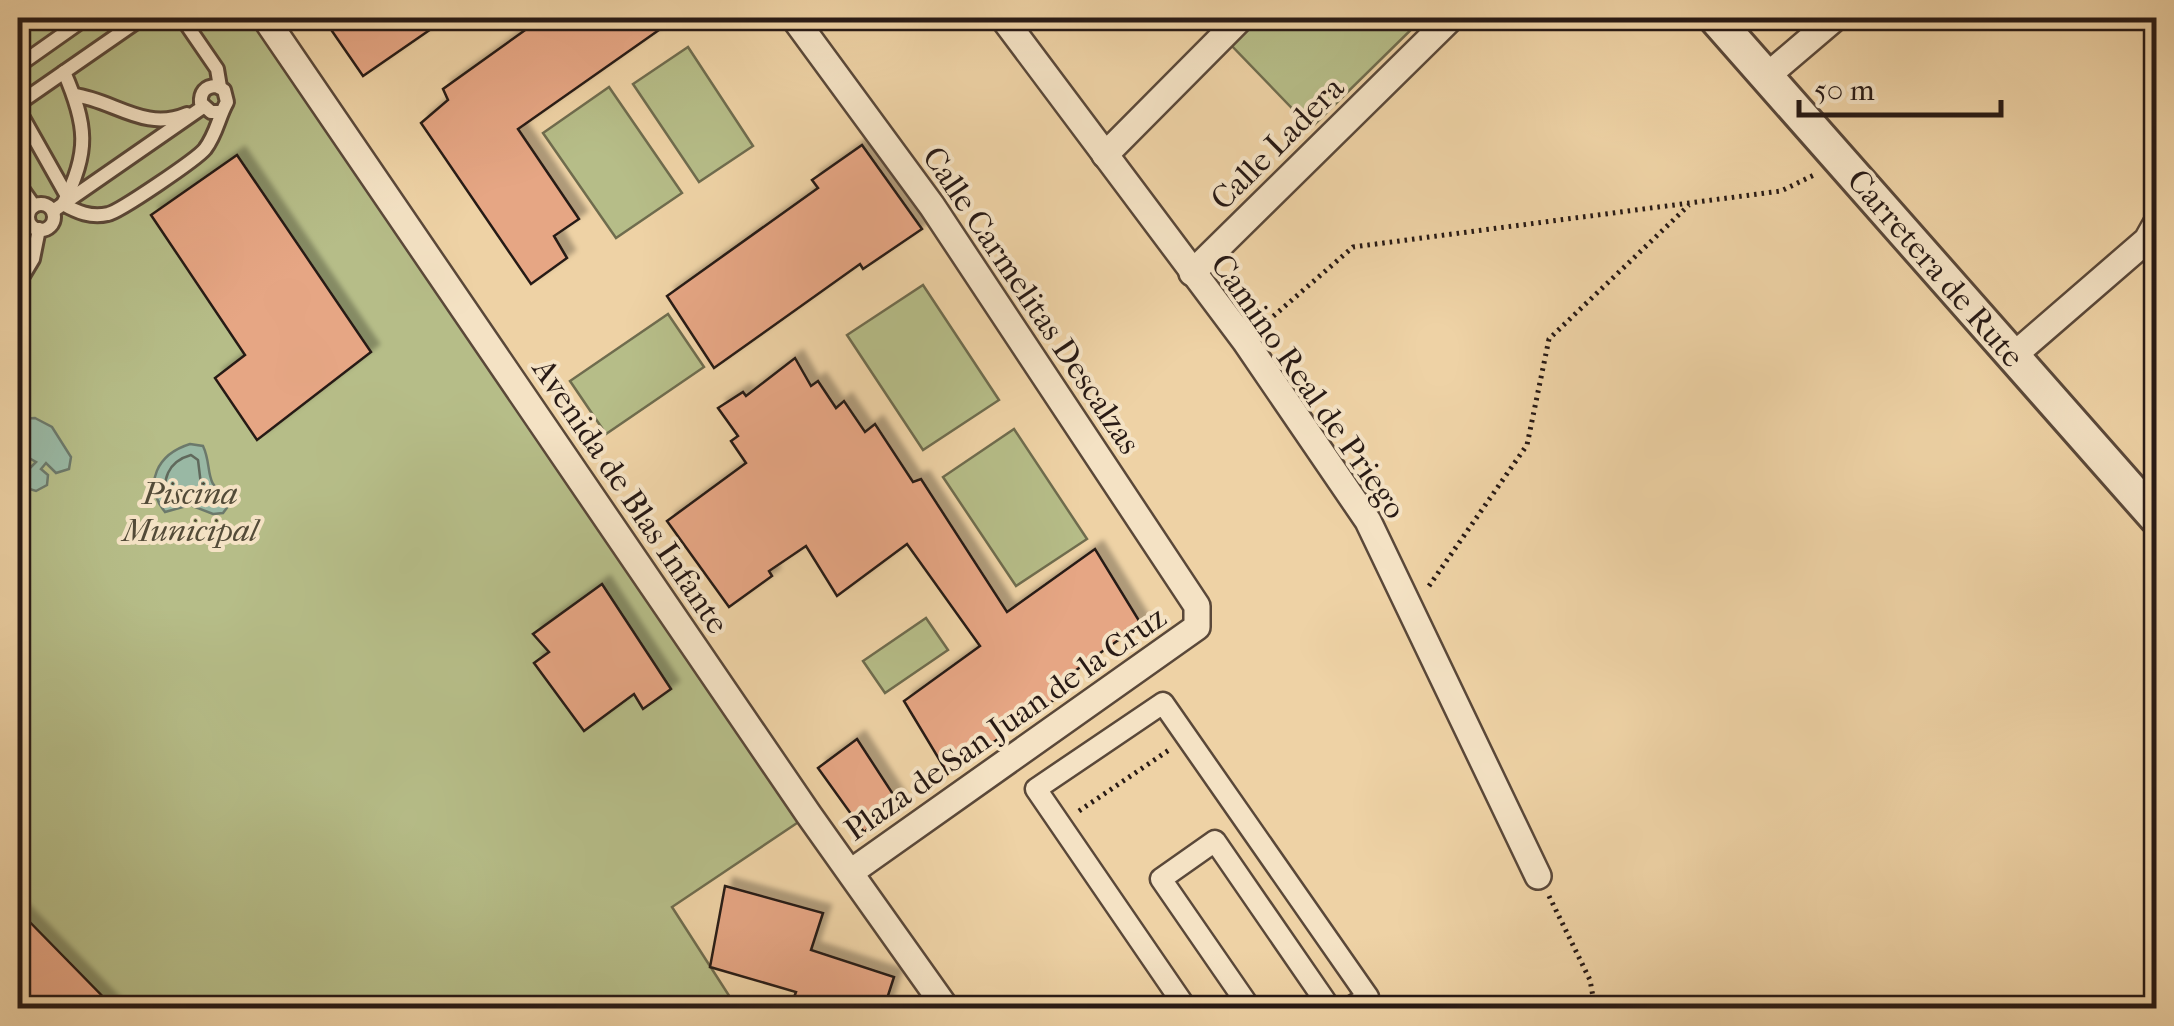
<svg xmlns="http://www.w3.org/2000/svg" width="2174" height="1026" font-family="'IM FELL French Canon',serif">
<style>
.green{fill:#b6bd88;stroke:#6f6c4e;stroke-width:2.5}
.water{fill:#99b8a4;stroke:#6c796b;stroke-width:2.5}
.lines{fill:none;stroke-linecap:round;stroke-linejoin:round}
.shore{stroke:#60695c;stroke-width:2.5}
.building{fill:#e6a684;stroke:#281a15;stroke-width:2.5;filter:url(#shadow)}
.service-casing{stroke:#5a4839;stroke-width:18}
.pedestrian-casing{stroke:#5a4839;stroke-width:25}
.minor-casing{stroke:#5a4839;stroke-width:30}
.tertiary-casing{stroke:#5a4839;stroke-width:38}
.path{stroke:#281a15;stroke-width:5;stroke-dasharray:2.5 5;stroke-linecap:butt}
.service{stroke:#f4e2c4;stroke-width:12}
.pedestrian{stroke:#f4e2c4;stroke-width:20}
.minor{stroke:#f4e2c4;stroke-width:25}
.tertiary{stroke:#f4e2c4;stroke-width:32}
.labels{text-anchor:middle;stroke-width:8;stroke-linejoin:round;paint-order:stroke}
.street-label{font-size:32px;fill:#281a15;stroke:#f4e2c4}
.park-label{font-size:32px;font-style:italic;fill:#534b38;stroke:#f4e2c4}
</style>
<defs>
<filter id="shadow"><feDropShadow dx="8" dy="-8" stdDeviation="2.5" flood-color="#0004"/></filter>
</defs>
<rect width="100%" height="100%" fill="#eed2a5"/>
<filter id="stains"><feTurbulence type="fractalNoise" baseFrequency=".002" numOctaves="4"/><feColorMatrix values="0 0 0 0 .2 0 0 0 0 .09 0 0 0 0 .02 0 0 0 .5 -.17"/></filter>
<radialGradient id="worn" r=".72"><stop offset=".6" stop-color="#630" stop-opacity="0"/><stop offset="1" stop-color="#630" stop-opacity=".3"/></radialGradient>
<!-- green -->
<g class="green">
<path d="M 18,18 L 265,18 L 809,815 L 672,907 L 737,1008 L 18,1008 Z"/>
<path d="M 1259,18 L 1423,18 L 1311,128 L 1231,45 Z"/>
<path d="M 688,47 L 753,146 L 699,182 L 633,84 Z"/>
<path d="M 609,87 L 682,193 L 616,238 L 543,133 Z"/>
<path d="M 923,285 L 999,400 L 923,450 L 847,335 Z"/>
<path d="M 668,314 L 704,367 L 606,434 L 570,381 Z"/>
<path d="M 1014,429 L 1087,539 L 1016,586 L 943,477 Z"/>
<path d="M 926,618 L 948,650 L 885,693 L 863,661 Z"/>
</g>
<!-- water -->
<g class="water">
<path d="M 35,418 L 52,427 L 71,457 L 69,469 L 56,473 L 46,463 L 41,469 L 48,475 L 47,485 L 36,491 L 23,487 L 21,470 L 30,468 L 36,462 L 27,457 L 18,461 L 18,419 Z"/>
<path d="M 190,444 L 203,446 C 213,467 203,485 227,495 L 229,505 L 223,513 L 213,514 L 190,505 L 165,512 C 142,483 158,454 190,444 Z"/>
</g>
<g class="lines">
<!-- shore -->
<path class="shore" d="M 191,455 L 198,460 L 202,493 L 170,501 C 159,481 169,461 191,455 Z"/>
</g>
<!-- building -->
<g class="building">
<path d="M 323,18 L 447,18 L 363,76 Z"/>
<path d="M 542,18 L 676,18 L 518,129 L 579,219 L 554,236 L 567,258 L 531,284 L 421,123 L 448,100 L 443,89 Z"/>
<path d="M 862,145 L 922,229 L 863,269 L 860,264 L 714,368 L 667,296 L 818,188 L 812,180 Z"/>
<path d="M 237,155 L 371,352 L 257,440 L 215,378 L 245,355 L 151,215 Z"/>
<path d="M 795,358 L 811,386 L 818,381 L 836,408 L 844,401 L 865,432 L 875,424 L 913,482 L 921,479 L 1007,612 L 1095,549 L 1141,624 L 1055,685 L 1061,695 L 948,774 L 904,701 L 980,646 L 907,544 L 837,596 L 806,546 L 769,571 L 772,576 L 729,607 L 667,521 L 746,463 L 731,441 L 738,436 L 718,408 L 743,392 L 746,396 Z"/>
<path d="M 602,584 L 671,689 L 643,709 L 634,694 L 584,731 L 534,663 L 549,652 L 533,634 Z"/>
<path d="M 857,739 L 900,805 L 864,832 L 818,768 Z"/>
<path d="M 725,886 L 823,913 L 811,950 L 894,977 L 884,1008 L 790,1008 L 796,992 L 710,967 Z"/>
<path d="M 18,910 L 114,1008 L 18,1008 Z"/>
</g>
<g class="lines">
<defs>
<g id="service">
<path d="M 182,18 L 217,69 L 220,87"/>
<path d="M 18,66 L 86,18"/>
<path d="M 64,72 C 87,125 90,152 63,204 C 77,212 91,218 108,214 C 119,212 197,159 205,149 C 217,133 218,118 227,102 L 224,90 L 216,86 C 205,86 200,93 201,103 L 211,112 L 219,112"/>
<path d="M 74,95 C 114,100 144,132 187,114"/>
<path d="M 18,104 L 142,18"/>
<path d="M 18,109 L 67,196"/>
<path d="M 18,183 L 34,206"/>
<circle cx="41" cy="217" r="13"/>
<path d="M 53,211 L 203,107"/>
<path d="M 18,284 L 33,259 L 39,229"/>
</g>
<g id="pedestrian">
<path d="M 1186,1008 L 1036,789 L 1163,703 L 1368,997 L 1350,1008"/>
<path d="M 1250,1008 L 1161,879 L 1215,841 L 1330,1008"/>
</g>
<g id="minor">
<path d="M 265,18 L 809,815 L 946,1008"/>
<path d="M 794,18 L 932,206 L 1197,606 L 1197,627 L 851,872"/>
<path d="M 1003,18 L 1245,341 L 1368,521 L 1538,876"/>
<path d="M 1767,76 L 1835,18"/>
<path d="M 1105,155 L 1241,18"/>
<path d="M 1192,273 L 1451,18"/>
<path d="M 2013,356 L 2147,240 L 2156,224"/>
</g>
<path id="tertiary" d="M 1715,18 L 2156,518"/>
</defs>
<!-- service casing -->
<use href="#service" class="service-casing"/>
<!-- pedestrian casing -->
<use href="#pedestrian" class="pedestrian-casing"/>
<!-- minor casing -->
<use href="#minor" class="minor-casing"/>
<!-- tertiary casing -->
<use href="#tertiary" class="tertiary-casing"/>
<!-- path -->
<g class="path">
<path d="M 1262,326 L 1353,247 L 1781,191 L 1814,175"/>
<path d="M 1429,586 L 1527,445 L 1549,339 L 1689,205"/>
<path d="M 1079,811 L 1169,750"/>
<path d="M 1549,896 L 1590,980 L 1595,1008"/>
</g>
<!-- service -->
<use href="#service" class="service"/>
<!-- pedestrian -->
<use href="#pedestrian" class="pedestrian"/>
<!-- minor -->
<use href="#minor" class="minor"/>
<!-- tertiary -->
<use href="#tertiary" class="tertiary"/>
</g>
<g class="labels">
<!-- street labels -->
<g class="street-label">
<text transform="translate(1277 143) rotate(-45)" y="11">Calle Ladera</text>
<text transform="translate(1936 268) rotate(49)" y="11">Carretera de Rute</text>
<text transform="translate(1032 300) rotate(56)" y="11">Calle Carmelitas Descalzas</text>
<text transform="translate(1309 386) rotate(55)" y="11">Camino Real de Priego</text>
<text transform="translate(631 496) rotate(56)" y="11">Avenida de Blas Infante</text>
<text transform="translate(1005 723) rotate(-35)" y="11">Plaza de San Juan de la Cruz</text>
</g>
<!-- park labels -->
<g class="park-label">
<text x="190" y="504">Piscina<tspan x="190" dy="37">Municipal</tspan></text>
</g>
</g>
<!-- margin -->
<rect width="2174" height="1026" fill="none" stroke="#eed2a5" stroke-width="60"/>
<rect x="20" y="20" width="2134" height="986" fill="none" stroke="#281a15" stroke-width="5"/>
<rect x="30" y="30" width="2114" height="966" fill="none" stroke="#281a15" stroke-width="2.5"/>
<!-- scale -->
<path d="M1799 100v15h202v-15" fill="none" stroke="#281a15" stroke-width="5"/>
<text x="1814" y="100" font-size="30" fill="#281a15" stroke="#f4e2c4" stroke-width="8" paint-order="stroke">50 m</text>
<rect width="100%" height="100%" filter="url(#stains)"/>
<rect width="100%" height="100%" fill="url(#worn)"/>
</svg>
